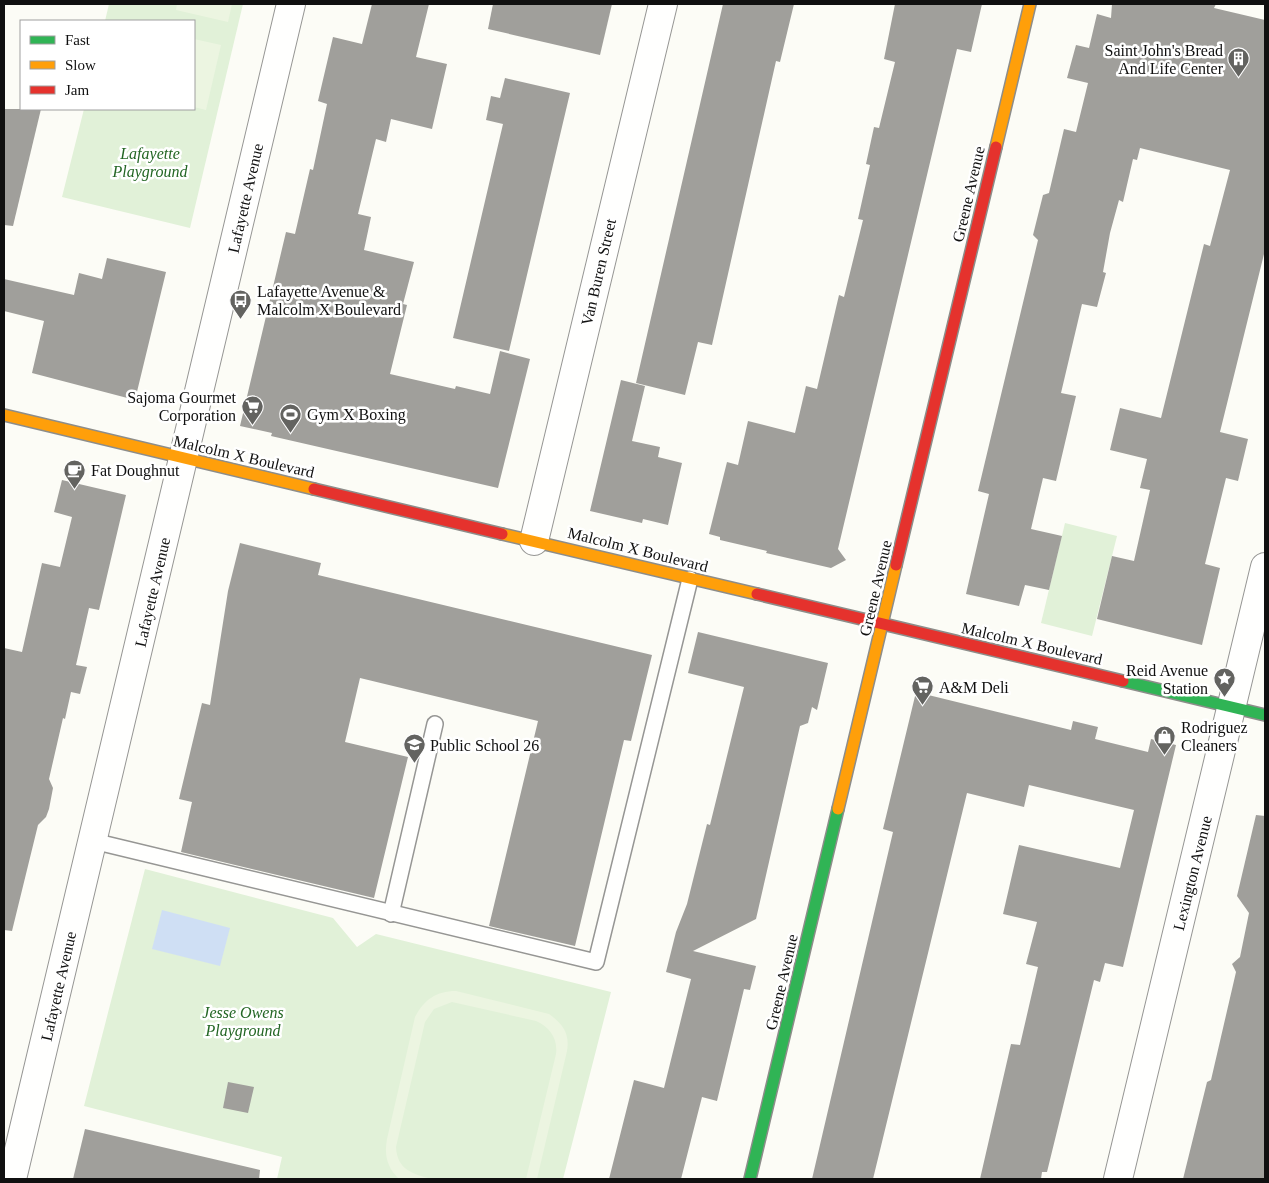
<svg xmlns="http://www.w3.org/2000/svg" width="1269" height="1183" font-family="Georgia,serif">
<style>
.green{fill:#e1f1d8}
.pitch{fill:#ecf5e1}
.water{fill:#cfdff4}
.building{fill:#a09f9b}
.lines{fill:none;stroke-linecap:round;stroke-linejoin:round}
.lane-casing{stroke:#969694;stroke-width:18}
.street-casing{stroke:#969694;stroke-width:30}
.fast-casing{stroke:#8d8d8a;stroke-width:14}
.slow-casing{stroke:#8d8d8a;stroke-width:14}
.jam-casing{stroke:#8d8d8a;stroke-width:14}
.lane{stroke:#fffffe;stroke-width:15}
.street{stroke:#fffffe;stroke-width:28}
.fast{stroke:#30b455;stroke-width:11}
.slow{stroke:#ff9f0a;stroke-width:11}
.jam{stroke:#e5322d;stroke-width:11}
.labels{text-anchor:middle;stroke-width:5;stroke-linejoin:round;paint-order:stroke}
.poi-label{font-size:16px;fill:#101010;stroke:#fff;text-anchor:start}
.park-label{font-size:16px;font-style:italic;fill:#236624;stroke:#fff}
.street-label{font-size:16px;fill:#101010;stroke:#fff}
</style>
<rect width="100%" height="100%" fill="#fcfcf6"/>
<!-- green -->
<g class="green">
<path d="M 109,4 L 243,4 L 190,228 L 62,197 L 84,109 L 194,109 L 194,21 L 105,21 Z"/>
<path d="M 1065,523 L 1117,536 L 1092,636 L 1041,623 Z"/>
<path d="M 145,869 L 333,918 L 357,947 L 376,934 L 611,992 L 563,1179 L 277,1179 L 282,1157 L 84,1106 Z"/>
</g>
<!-- pitch -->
<g class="pitch">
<path d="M 177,4 L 232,4 L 228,22 L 176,10 Z"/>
<path d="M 194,39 L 221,45 L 206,110 L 194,107 Z"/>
<path d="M 456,991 L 549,1014 C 563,1024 570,1034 567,1051 L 537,1179 L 526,1179 L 556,1054 C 558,1039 550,1027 536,1021 L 452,1002 L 434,1009 L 425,1022 L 396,1147 C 397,1170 413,1174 432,1179 L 399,1179 C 387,1167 384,1155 387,1139 L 415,1017 C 424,1000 436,991 456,991 Z"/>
</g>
<!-- water -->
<path class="water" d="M 162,910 L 230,928 L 220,966 L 152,949 Z"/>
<!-- building -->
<g class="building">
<path d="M 372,4 L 429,4 L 416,57 L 447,64 L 432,129 L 391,119 L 386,142 L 376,139 L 358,214 L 371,217 L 364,250 L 414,262 L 403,304 L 407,305 L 390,374 L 455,389 L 456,386 L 490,394 L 500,351 L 530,359 L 498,488 L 271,436 L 272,433 L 240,426 L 286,232 L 295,234 L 310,169 L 313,170 L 327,104 L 318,101 L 333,37 L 362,44 Z"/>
<path d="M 493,4 L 612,4 L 600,55 L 488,29 Z"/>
<path d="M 723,4 L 794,4 L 780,62 L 776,61 L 712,345 L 698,342 L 685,395 L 636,383 Z"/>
<path d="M 895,4 L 982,4 L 971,52 L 957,49 L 838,549 L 846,560 L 831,568 L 766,553 L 767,551 L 720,540 L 720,537 L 709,534 L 727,462 L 738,465 L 748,421 L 795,433 L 806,386 L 817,389 L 839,295 L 844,297 L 863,220 L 858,219 L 870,165 L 866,164 L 874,127 L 879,128 L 895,62 L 884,59 Z"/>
<path d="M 1112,4 L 1216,4 L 1214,8 L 1265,20 L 1265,250 L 1220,432 L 1248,439 L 1238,481 L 1226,478 L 1205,564 L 1220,568 L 1202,645 L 1097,619 L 1112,556 L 1134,561 L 1150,490 L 1140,488 L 1147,459 L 1110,450 L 1120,408 L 1161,418 L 1204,244 L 1210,246 L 1230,170 L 1140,148 L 1137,160 L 1133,159 L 1123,202 L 1119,200 L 1110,233 L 1103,272 L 1106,273 L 1097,307 L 1082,304 L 1061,393 L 1076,396 L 1056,481 L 1043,478 L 1031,529 L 1062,536 L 1049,590 L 1025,585 L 1019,606 L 966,594 L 989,494 L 978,491 L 1038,240 L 1033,235 L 1043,195 L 1049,193 L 1064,129 L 1076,132 L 1088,83 L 1067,78 L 1076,45 L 1089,48 L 1097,14 L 1111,18 Z"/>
<path d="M 505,78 L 570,93 L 509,351 L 453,338 L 503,124 L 486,120 L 491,96 L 500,98 Z"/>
<path d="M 4,109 L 41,109 L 13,226 L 4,225 Z"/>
<path d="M 107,258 L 166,272 L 135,400 L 32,373 L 44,321 L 4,311 L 4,279 L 74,295 L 79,273 L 102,279 Z"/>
<path d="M 621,380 L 645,386 L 632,441 L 660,447 L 658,457 L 682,463 L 668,525 L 643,519 L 642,523 L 590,511 Z"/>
<path d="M 62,480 L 126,495 L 99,610 L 89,608 L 76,665 L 87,667 L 80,694 L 71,692 L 65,719 L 63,718 L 49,779 L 53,788 L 49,809 L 46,817 L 38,825 L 12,931 L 4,930 L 4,648 L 22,652 L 42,563 L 60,567 L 72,517 L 54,512 Z"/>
<path d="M 240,543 L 321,563 L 318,575 L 652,655 L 631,741 L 624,740 L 575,946 L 489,926 L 538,721 L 360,678 L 345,742 L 408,757 L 374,898 L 181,852 L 192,802 L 179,799 L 202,703 L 210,705 L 228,591 Z"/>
<path d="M 698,632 L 828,663 L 817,710 L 812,707 L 808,723 L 800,726 L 756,919 L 693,951 L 756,966 L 750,990 L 744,989 L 717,1101 L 702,1097 L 681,1179 L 609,1179 L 634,1080 L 664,1088 L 691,979 L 666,972 L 676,932 L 687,904 L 707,824 L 710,825 L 744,687 L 688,673 Z"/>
<path d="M 916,692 L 1071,730 L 1073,721 L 1098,727 L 1095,739 L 1148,752 L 1151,739 L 1176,745 L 1123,967 L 1105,963 L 1100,982 L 1094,980 L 1047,1172 L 1042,1172 L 1041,1179 L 980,1179 L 1011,1044 L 1020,1045 L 1038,967 L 1026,964 L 1037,922 L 1003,914 L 1019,845 L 1120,868 L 1134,810 L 1029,785 L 1024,807 L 967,793 L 873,1179 L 812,1179 L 893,832 L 883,829 Z"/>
<path d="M 1256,815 L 1265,816 L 1265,1179 L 1183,1179 L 1207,1082 L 1211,1080 L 1236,972 L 1232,964 L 1240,957 L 1249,913 L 1237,896 Z"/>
<path d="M 228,1082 L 254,1087 L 248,1113 L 223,1108 Z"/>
<path d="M 85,1129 L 260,1170 L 259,1179 L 73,1179 Z"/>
</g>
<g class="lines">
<defs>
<g id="lane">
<path d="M 93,841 L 596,962 L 690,579"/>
<path d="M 391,914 L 435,724"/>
</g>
<g id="street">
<path d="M 534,541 L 663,4"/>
<path d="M 12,1179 L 291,4"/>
<path d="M 1118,1179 L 1265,567"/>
</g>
<g id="fast">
<path d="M 1123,681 L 1265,715"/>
<path d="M 750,1179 L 838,809"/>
</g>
<g id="slow">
<path d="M 996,147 L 1030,4"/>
<path d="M 4,415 L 314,489"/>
<path d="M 502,534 L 757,594"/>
<path d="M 838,809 L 896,565"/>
</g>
<g id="jam">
<path d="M 314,489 L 502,534"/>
<path d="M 896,565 L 996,147"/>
<path d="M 757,594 L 1123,681"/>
</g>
</defs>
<!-- lane casing -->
<use href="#lane" class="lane-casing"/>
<!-- street casing -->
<use href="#street" class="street-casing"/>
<!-- fast casing -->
<use href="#fast" class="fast-casing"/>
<!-- slow casing -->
<use href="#slow" class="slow-casing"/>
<!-- jam casing -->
<use href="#jam" class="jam-casing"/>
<!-- lane -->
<use href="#lane" class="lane"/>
<!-- street -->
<use href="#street" class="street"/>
<!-- fast -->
<use href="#fast" class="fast"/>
<!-- slow -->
<use href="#slow" class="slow"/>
<!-- jam -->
<use href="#jam" class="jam"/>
</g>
<!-- icons -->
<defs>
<symbol id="building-pin" viewBox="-11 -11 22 30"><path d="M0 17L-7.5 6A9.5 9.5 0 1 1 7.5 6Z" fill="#636360" stroke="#fff"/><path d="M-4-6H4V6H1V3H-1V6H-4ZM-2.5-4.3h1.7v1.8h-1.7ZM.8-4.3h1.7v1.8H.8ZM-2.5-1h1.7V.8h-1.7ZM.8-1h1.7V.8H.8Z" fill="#fff"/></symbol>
<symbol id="bus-pin" viewBox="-11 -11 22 30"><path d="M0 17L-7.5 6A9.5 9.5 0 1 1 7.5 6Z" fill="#636360" stroke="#fff"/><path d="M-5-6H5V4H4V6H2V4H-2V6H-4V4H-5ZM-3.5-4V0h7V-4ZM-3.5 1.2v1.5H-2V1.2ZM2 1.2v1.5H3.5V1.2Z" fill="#fff"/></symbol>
<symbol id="supermarket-pin" viewBox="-11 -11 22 30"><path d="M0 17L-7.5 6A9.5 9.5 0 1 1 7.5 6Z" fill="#636360" stroke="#fff"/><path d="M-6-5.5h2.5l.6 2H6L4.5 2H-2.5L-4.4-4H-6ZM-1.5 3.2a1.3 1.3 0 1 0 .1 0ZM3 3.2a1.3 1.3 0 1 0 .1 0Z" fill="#fff"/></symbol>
<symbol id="stadium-pin" viewBox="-11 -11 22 30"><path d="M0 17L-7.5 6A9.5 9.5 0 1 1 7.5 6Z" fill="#636360" stroke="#fff"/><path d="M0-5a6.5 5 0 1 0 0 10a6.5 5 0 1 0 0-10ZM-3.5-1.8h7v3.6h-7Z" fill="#fff"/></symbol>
<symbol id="cafe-pin" viewBox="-11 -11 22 30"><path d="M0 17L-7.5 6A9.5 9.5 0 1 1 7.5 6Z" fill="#636360" stroke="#fff"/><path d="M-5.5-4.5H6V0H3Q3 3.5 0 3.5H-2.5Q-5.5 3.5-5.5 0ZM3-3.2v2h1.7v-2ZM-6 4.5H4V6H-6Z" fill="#fff"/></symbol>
<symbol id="sight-pin" viewBox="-11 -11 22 30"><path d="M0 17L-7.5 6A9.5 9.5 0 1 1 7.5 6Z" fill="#636360" stroke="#fff"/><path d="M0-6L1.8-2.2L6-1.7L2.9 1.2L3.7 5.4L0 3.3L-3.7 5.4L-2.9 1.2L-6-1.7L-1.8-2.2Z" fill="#fff"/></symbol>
<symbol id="shop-pin" viewBox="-11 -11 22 30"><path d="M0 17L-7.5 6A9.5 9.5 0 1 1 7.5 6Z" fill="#636360" stroke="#fff"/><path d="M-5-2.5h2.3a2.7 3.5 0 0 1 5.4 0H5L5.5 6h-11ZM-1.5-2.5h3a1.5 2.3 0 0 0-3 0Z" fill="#fff"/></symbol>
<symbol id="school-pin" viewBox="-11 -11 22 30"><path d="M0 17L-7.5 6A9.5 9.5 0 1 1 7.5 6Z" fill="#636360" stroke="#fff"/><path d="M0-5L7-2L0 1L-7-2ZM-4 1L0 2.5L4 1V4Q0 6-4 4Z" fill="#fff"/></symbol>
</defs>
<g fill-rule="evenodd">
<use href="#building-pin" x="1226" y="46" width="25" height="34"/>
<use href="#bus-pin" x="228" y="288" width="25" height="34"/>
<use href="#supermarket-pin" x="240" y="394" width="25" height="34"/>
<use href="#stadium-pin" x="278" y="402" width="25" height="34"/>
<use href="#cafe-pin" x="62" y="458" width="25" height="34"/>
<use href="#sight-pin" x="1212" y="666" width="25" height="34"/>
<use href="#supermarket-pin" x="910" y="674" width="25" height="34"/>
<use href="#shop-pin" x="1152" y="724" width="25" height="34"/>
<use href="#school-pin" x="402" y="732" width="25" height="34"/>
</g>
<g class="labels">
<!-- poi labels -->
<g class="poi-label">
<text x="1223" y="56" text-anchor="end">Saint John's Bread<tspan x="1223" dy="18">And Life Center</tspan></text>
<text x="257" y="297">Lafayette Avenue &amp;<tspan x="257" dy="18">Malcolm X Boulevard</tspan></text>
<text x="236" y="403" text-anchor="end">Sajoma Gourmet<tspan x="236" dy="18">Corporation</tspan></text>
<text x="307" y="420">Gym X Boxing</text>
<text x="91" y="476">Fat Doughnut</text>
<text x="1208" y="676" text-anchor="end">Reid Avenue<tspan x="1208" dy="18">Station</tspan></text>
<text x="939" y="693">A&amp;M Deli</text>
<text x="1181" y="733">Rodriguez<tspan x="1181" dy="18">Cleaners</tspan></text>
<text x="430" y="751">Public School 26</text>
</g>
<!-- park labels -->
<g class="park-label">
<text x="150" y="159">Lafayette<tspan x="150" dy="18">Playground</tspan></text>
<text x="243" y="1018">Jesse Owens<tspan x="243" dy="18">Playground</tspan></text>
</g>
<!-- street labels -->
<g class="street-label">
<text transform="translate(968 194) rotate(-77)" y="6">Greene Avenue</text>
<text transform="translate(245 198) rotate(-77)" y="6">Lafayette Avenue</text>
<text transform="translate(598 272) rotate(-77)" y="6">Van Buren Street</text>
<text transform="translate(244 456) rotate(13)" y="6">Malcolm X Boulevard</text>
<text transform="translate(638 549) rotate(14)" y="6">Malcolm X Boulevard</text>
<text transform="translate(875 588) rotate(-77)" y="6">Greene Avenue</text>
<text transform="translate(152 592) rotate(-77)" y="6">Lafayette Avenue</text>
<text transform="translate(1032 643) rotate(13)" y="6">Malcolm X Boulevard</text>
<text transform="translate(1192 873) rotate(-76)" y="6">Lexington Avenue</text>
<text transform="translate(781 982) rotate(-77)" y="6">Greene Avenue</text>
<text transform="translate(58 986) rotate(-77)" y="6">Lafayette Avenue</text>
</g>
</g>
<!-- border -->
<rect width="1269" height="1183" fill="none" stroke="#101010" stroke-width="10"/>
<!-- legend -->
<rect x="20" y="20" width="175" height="90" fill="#ffffff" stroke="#9f9f9f"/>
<rect x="30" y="36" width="25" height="8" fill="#30b455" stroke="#9f9f9f"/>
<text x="65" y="45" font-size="15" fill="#101010">Fast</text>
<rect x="30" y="61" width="25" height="8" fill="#ff9f0a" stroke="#9f9f9f"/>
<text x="65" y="70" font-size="15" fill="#101010">Slow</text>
<rect x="30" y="86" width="25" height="8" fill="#e5322d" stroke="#9f9f9f"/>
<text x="65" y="95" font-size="15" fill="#101010">Jam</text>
</svg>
